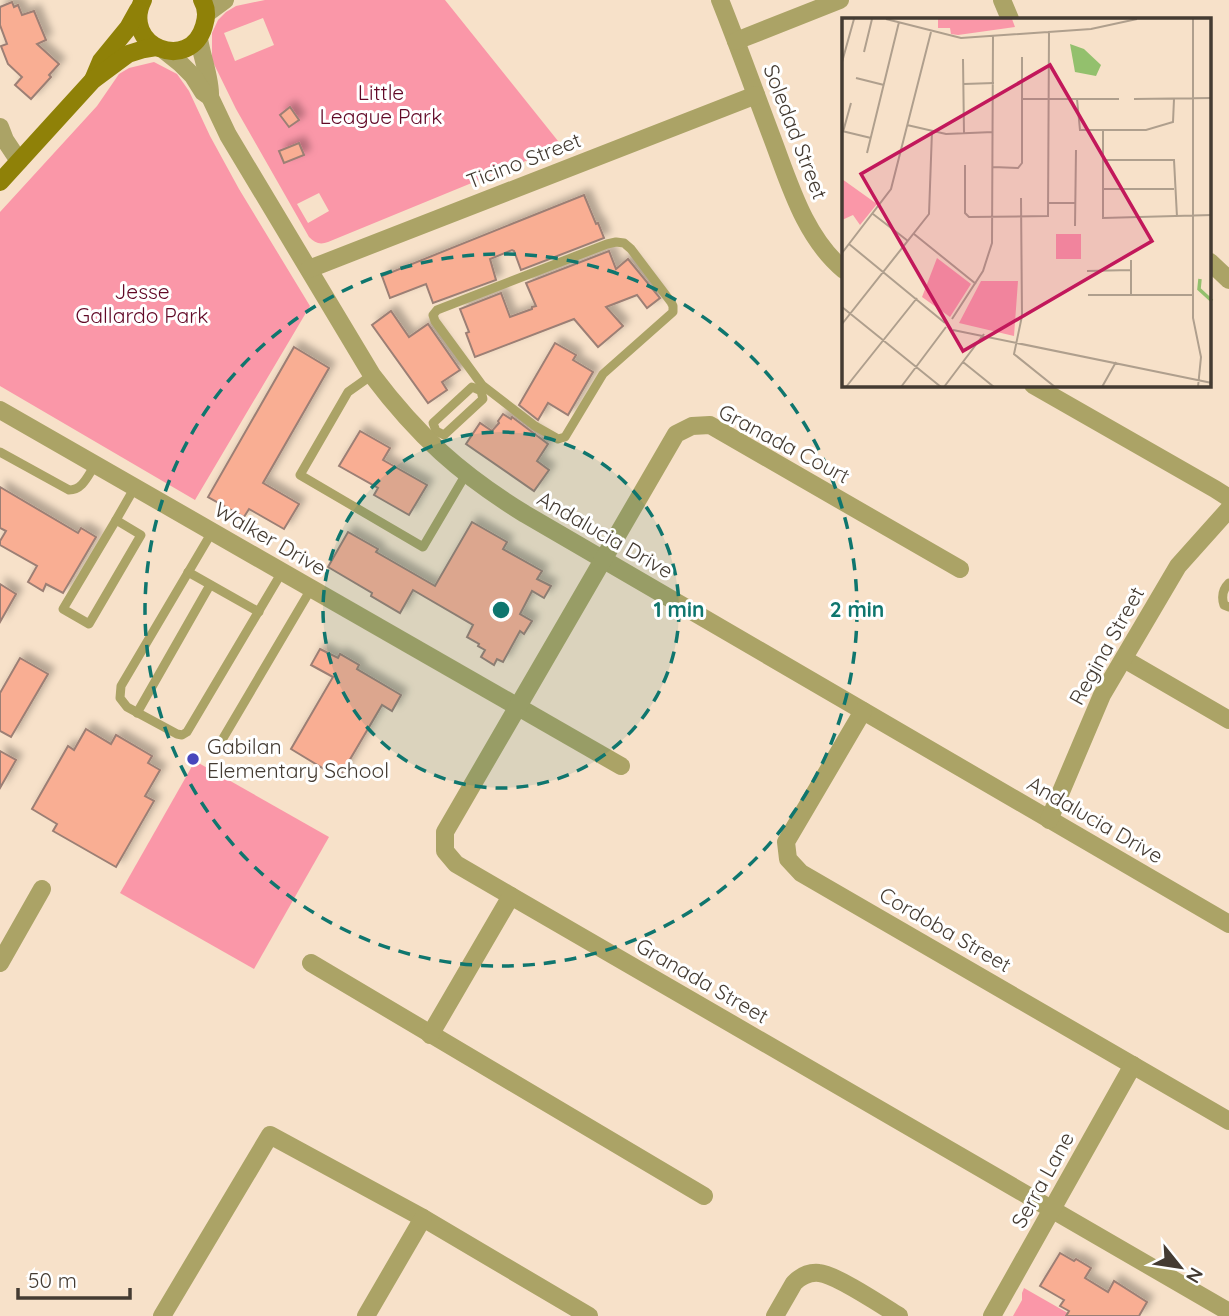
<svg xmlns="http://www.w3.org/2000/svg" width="1229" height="1316" font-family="Quicksand,sans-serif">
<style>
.green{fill:#fa97a8;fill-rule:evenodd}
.building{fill:#f9ae93;stroke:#9c7f74;stroke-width:2;filter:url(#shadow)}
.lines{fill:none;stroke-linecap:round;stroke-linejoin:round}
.service{stroke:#aba366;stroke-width:9}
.minor{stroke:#aba366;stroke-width:18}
.tertiary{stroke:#aba366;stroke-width:18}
.secondary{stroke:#8f8108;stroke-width:18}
.ring{fill:none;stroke:#0f766e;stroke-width:3.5;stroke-dasharray:12 9}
.poi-dot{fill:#4746bc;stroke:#fff;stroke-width:2.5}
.labels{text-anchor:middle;stroke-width:6;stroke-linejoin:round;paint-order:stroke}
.park-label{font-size:21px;fill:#610826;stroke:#fff}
.street-label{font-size:21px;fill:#443b32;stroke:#fff}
.poi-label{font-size:21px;fill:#443b32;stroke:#fff;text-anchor:start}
.inset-river{fill:none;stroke:#93c06d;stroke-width:3.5}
.inset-road{fill:none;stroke:#af9f8d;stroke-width:2}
.view{fill:#c2185b;fill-opacity:0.15;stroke:#c2185b;stroke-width:3.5}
.inset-edge{fill:none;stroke:#443b32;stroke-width:3.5}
.centre{fill:#0f766e;stroke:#fff;stroke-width:3.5}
.ring-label{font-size:21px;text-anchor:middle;font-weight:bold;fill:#0f766e;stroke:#fff;stroke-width:6;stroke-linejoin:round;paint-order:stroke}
</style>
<defs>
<filter id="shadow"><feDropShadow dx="6" dy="-6" stdDeviation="3.5" flood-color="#0004"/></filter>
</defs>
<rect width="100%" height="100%" fill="#f7e1c9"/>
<!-- green -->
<g class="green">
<path d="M 265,0 L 445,0 L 562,146 L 328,242 C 320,245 315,243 309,237 L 236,109 L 212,60 L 212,33 L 218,20 L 226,12 L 236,6 ZM 263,18 L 274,45 L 235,61 L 224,33 ZM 319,193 L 329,211 L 308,223 L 297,204 Z"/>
<path d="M 154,62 L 177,74 L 189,91 L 210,136 L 239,189 L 310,306 L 195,500 L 0,386 L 0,212 L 97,106 L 119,74 L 129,68 Z"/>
<path d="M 195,761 L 329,837 L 254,969 L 120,893 Z"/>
<path d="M 1024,1288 L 1073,1316 L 1013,1316 L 1022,1300 L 1022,1293 Z"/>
</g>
<!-- building -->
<g class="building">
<path d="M 12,2 L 14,7 L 18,5 L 22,15 L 34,11 L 46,40 L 37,44 L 59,64 L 49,75 L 51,77 L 31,99 L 15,85 L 22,77 L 8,64 L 1,46 L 7,44 L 0,25 L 0,7 Z"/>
<path d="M 290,107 L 299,120 L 289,127 L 280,115 Z"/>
<path d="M 299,143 L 304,155 L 284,163 L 279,151 Z"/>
<path d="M 584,195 L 596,224 L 598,223 L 604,238 L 521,270 L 514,251 L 512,250 L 490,259 L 496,280 L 433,303 L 426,284 L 390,298 L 382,276 Z"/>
<path d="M 609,251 L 616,269 L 628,259 L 660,298 L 647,308 L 637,295 L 606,307 L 623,326 L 598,347 L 574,319 L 475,357 L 466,333 L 469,332 L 460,309 L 501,293 L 510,317 L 532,309 L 532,307 L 536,306 L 526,283 Z"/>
<path d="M 391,311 L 409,337 L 428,324 L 460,370 L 442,382 L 447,390 L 428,403 L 372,325 Z"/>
<path d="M 555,343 L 576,355 L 573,360 L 593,372 L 568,415 L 548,403 L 538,420 L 519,405 Z"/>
<path d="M 294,347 L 329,368 L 263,483 L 299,504 L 284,529 L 249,509 L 244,517 L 208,497 Z"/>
<path d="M 503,414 L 511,419 L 512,417 L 548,444 L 537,461 L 549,470 L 534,491 L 466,444 L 480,423 L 492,431 L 499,423 L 498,421 Z"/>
<path d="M 360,431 L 390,448 L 383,460 L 427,485 L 409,515 L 374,495 L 378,488 L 339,466 Z"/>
<path d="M 0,487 L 78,533 L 81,528 L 96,537 L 63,593 L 46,584 L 43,591 L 28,582 L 37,566 L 0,545 L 0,541 L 6,531 L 0,528 Z"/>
<path d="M 472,522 L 507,542 L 503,549 L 542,571 L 537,579 L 551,586 L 544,598 L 532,591 L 520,614 L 532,621 L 524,634 L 520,631 L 503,662 L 497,659 L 494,665 L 481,657 L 485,650 L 478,646 L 479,644 L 467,637 L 473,625 L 413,590 L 400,613 L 371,596 L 372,593 L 328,567 L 348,532 L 378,549 L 376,552 L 435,586 Z"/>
<path d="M 0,584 L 16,594 L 0,622 Z"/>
<path d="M 320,649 L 338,658 L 340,654 L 359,665 L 357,669 L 401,695 L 392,711 L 382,705 L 339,778 L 291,749 L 333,677 L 311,665 Z"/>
<path d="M 20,658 L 48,674 L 11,737 L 0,731 L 0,693 Z"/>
<path d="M 86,729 L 111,744 L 116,735 L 152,756 L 148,763 L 160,770 L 145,796 L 154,801 L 116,867 L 53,831 L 57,824 L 32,809 L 68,746 L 74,750 Z"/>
<path d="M 0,751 L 16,760 L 0,788 Z"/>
<path d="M 1060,1253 L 1074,1261 L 1076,1259 L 1091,1268 L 1085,1278 L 1108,1292 L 1114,1281 L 1147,1302 L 1139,1316 L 1066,1316 L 1069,1311 L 1060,1306 L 1064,1300 L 1040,1286 Z"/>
</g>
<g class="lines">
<!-- service -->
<g class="service">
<path d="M 616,242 L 624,243 L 631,249 L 671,302 L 673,306 L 673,312 L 603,374 L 565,437 L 558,439 L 535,426 L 482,385 L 435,321 L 433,315 L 437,310 L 607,244 Z"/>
<path d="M 372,375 L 348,392 L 300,475 L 423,547 L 466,474"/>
<path d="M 472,387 L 481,391 L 483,399 L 444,435 L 436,431 L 433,423 Z"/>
<path d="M 0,452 L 69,490 C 83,490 88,475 95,465"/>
<path d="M 116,520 L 141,535 L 89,624 L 63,609 Z"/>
<path d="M 116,520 L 135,487"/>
<path d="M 212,532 L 121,686 L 120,698 L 127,707 L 177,734 L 182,735 L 187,732 L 282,572"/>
<path d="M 188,572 L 259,612"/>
<path d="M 1229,583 C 1223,589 1221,596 1224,605 L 1229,607"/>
<path d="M 137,713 L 210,585"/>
<path d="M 222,740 L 311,589"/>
</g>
<!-- minor -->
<g class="minor">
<path d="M 720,0 C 738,45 754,90 771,135 C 789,182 804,237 844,270"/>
<path d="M 199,39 C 202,58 211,79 210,97"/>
<path d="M 736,41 L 840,0"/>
<path d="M 165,51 L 180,63 L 193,76 L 203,92 L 210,97 L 228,135 L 372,375 C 418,436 460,474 525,514 L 1229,924"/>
<path d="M 309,269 L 756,95"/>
<path d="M 1033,385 L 1215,489 L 1229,498"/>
<path d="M 0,410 L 621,766"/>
<path d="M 960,569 L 710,425 L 692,426 L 676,434 L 445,832 L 445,851 L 456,864 L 511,896 L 1229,1312"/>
<path d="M 1124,659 L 1229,720"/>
<path d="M 863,711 L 786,842 L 788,859 L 801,873 L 1229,1121"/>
<path d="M 1049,820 L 1102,695 L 1178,566 L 1229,509"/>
<path d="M 0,963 L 42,889"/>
<path d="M 311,963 L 704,1196"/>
<path d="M 430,1035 L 511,896"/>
<path d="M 162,1316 L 270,1135 L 423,1218 L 589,1316"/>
<path d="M 366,1316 L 423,1218"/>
<path d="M 775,1316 L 794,1283 C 801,1276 809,1272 819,1273 C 835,1274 883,1306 899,1316"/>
<path d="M 992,1316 L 1133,1065"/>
</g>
<!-- tertiary -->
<g class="tertiary">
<path d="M 1002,0 L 1010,19"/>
<path d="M 206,14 L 225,0"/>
<path d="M 0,127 L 5,140 L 19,161"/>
<path d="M 1210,262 L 1229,280"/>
</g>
<!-- secondary -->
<g class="secondary">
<path d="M 143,0 C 120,46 190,74 204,26 C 207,17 207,8 202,0"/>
<path d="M 93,80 L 101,61 L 128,28 L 138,10"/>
<path d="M 0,182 L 93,80 L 128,54 L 144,49 L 156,47"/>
</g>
</g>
<!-- distance rings -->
<circle cx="501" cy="610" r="178" fill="#0f766e" fill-opacity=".12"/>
<g class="ring">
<circle cx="501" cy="610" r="178"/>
<circle cx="501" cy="610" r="356"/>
</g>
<!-- markers -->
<circle class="poi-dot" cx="193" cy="759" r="7"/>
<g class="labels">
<!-- park labels -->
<g class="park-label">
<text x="381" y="100">Little<tspan x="381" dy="24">League Park</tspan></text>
<text x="142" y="299">Jesse<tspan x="142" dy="24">Gallardo Park</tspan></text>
</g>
<!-- street labels -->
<g class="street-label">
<text transform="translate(795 132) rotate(69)" y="7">Soledad Street</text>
<text transform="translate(524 161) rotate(-21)" y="7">Ticino Street</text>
<text transform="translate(784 444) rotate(28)" y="7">Granada Court</text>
<text transform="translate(605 535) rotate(30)" y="7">Andalucia Drive</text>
<text transform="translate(270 539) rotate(30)" y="7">Walker Drive</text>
<text transform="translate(1107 646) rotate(-61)" y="7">Regina Street</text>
<text transform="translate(1095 820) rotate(30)" y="7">Andalucia Drive</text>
<text transform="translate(945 930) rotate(30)" y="7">Cordoba Street</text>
<text transform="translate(702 981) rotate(30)" y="7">Granada Street</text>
<text transform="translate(1043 1180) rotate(-61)" y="7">Serra Lane</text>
</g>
<!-- poi labels -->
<g class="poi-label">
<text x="207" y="754">Gabilan<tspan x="207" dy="24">Elementary School</tspan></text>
</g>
</g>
<!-- overview -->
<g transform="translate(842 18)">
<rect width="369" height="369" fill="#f7e1c9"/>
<path d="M 96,1 L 170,1 L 173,9 L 116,17 L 109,16 L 108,10 L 96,10 ZM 0,161 L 35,186 L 18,207 L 11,197 L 0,202 ZM 214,216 L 239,216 L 239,241 L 214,241 ZM 95,240 L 129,266 L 108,299 L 80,279 ZM 139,263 L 176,263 L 172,318 L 117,305 Z" fill="#fa97a8"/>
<path d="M 228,26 L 242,31 L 259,47 L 254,58 L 233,54 Z" fill="#93c06d"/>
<path class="inset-river" d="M 358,261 L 357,271 L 370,283"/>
<path class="inset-road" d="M 44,1 L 119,20 L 249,11 L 295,1M 351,1 L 351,300 L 359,339 L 356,369M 22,34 L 30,1M 121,41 L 122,116M 0,44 L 12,1M 14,60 L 42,67M 122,66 L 152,65M 180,81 L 277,81M 235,81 L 238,112 L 304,112 L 331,104 L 332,81M 292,81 L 370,80M 65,107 L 104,116 L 151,114M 261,112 L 261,200 L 370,197M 0,113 L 29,120M 1,114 L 9,85M 25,135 L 57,4M 261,142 L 332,142 L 335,199M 123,147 L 123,195 L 127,199 L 206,198 L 207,13M 151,149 L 176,150 L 180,145 L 180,39M 261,171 L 332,171M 179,180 L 180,298 L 172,336 L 213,369M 207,185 L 234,185M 31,196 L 66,223M 233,208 L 234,132M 72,216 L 134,266M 7,226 L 103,305M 0,235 L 49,171 L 89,14M 289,242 L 289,277M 245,253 L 289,252M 246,277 L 351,277M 0,289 L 99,369M 110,301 L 141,253 L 150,225 L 151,18M 0,306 L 87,196 L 90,113M 111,312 L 370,365M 121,344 L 152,369M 4,369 L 75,280M 59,369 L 104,309M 102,369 L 142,316M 260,369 L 274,344"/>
<path class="view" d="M 208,47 L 310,223 L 121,333 L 19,156 Z"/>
<rect width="369" height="369" class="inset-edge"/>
</g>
<circle cx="501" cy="610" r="10" class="centre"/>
<g class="ring-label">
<text x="679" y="617">1 min</text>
<text x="857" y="617">2 min</text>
</g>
<!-- north arrow -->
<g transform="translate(1180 1267) rotate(120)" stroke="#ffffff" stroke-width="5" paint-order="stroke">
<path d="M0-5L12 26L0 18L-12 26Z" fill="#443b32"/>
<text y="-10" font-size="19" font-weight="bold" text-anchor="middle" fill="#443b32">N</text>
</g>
<!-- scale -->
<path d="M18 1288v10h112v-10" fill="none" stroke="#443b32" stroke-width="3.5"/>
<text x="28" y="1288" font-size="21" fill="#443b32" stroke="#ffffff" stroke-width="5" paint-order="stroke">50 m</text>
</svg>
